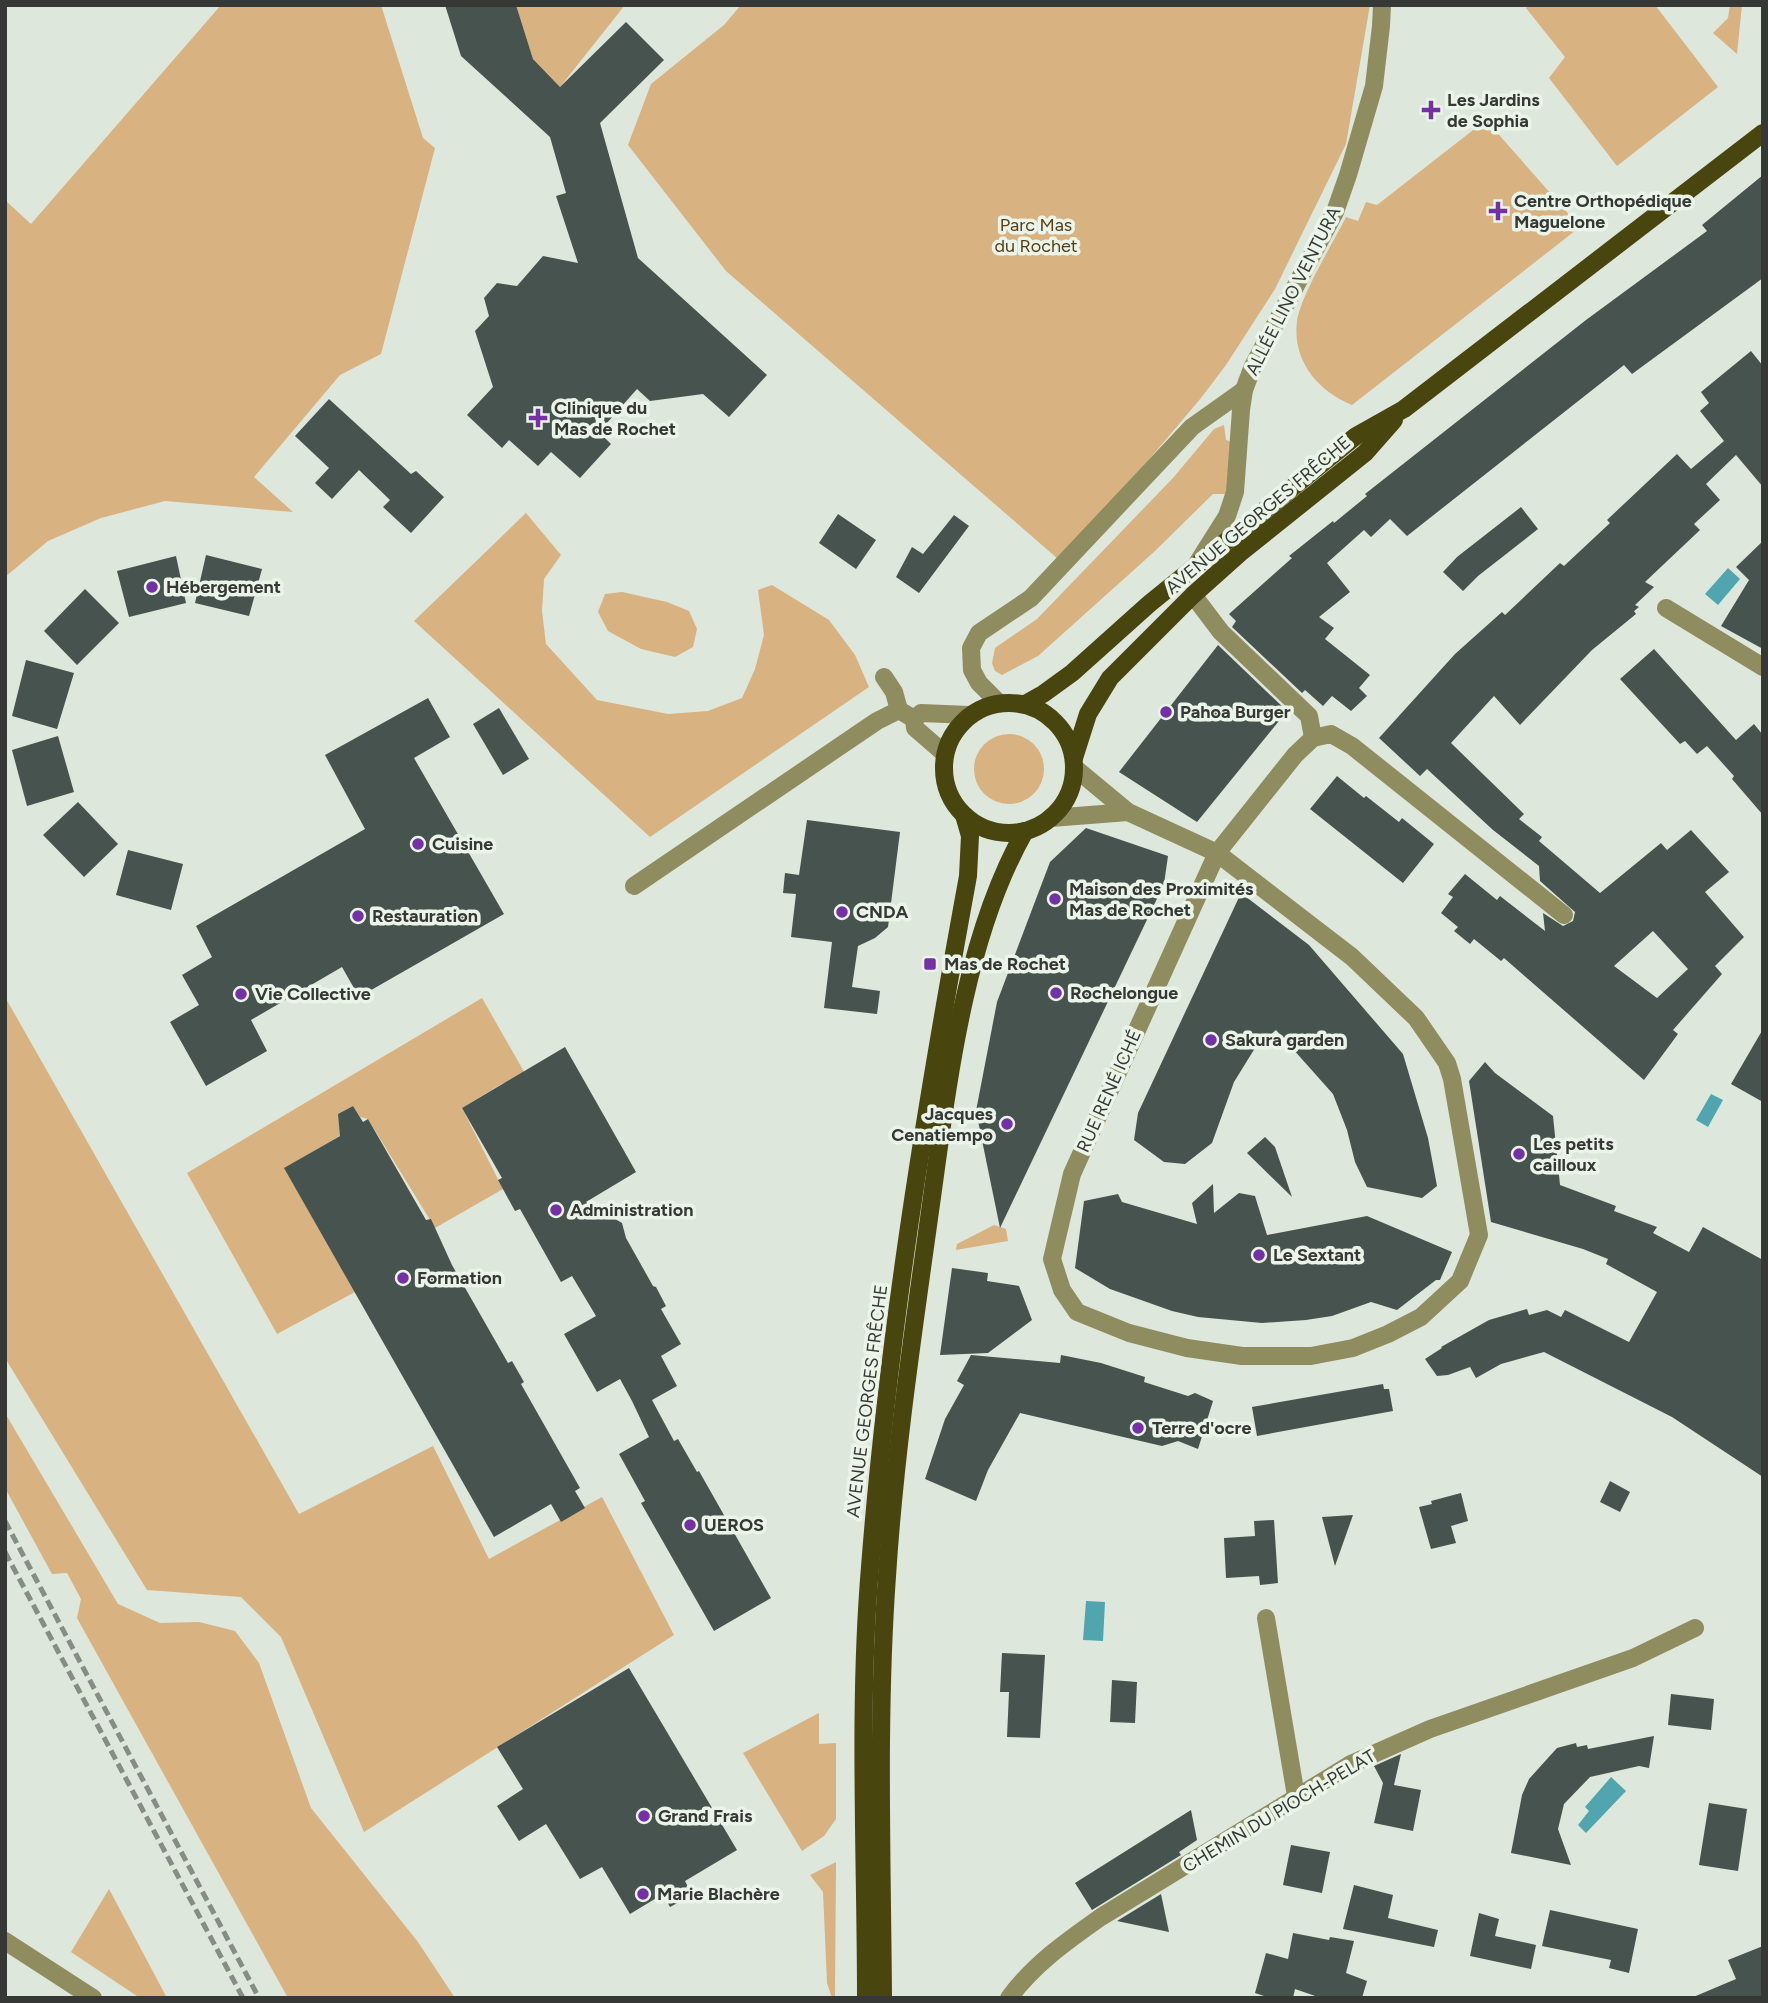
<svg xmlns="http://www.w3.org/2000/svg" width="1768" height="2003" font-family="Figtree,sans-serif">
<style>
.green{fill:#d8b281}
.water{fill:#51a5af}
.building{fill:#47534f;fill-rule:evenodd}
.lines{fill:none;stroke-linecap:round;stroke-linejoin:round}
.minor{stroke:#8f8d60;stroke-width:18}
.major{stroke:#48450f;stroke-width:18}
.rail{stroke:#878d86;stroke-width:5;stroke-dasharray:10 5;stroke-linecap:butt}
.poi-dot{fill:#7431a5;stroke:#ebf4e9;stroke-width:2.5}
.labels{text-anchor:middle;stroke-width:7;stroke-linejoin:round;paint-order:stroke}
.poi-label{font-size:18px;font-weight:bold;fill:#353834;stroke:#ebf4e9;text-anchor:start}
.park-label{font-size:18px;fill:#583c14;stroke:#ebf4e9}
.street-label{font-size:18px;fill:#353834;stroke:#ebf4e9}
</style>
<rect width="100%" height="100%" fill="#dee7dc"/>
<!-- green -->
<g class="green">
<path d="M 221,5 L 381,5 L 423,138 L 435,148 L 381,354 L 340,375 L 254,477 L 293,512 L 165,501 L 101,518 L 48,541 L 5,577 L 5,200 L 31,224 Z"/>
<path d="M 516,5 L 625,5 L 560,87 L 533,59 Z"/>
<path d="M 741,5 L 1370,5 L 1346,144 L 1275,289 L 1226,365 L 1201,398 L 1114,501 L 1058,559 L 726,271 L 628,145 L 651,84 L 724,25 Z"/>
<path d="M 1529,5 L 1655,5 L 1718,87 L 1617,166 L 1549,78 L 1565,57 L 1526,8 Z"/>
<path d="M 1730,5 L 1742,5 L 1737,54 L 1713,33 L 1728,18 Z"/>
<path d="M 1486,120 L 1580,227 L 1352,405 C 1317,391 1292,360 1297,321 C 1301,295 1333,243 1346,217 L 1358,221 L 1366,202 L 1377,205 Z"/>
<path d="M 1224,425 L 1226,440 L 1232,442 L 1228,494 L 1213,494 L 1155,551 L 1038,656 L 1002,675 L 995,671 L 992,663 L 995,648 L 1037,619 L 1173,478 L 1214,429 Z"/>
<path d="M 526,513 L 561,555 L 544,579 L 542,611 L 546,644 L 597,700 L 668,714 L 708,711 L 742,698 L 755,669 L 764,635 L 758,590 L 772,585 L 829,620 L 855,655 L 869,687 L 650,837 L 414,621 Z"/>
<path d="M 622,592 L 667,602 L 689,611 L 697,629 L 693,647 L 675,657 L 641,649 L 608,631 L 598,612 L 605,594 Z"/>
<circle cx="1009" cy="769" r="35"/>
<path d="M 5,997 L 299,1514 L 433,1446 L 489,1559 L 602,1497 L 674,1635 L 364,1832 L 281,1637 L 241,1597 L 147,1590 L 5,1358 Z"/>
<path d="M 482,998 L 535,1091 L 503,1083 L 462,1108 L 503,1189 L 435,1228 L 368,1119 L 360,1117 L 353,1106 L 338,1114 L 346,1132 L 285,1168 L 355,1292 L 277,1334 L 187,1173 Z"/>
<path d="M 994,1225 L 1006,1229 L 1008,1241 L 956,1250 L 957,1244 Z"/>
<path d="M 5,1413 L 118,1604 L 160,1623 L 199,1622 L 235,1631 L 259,1663 L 311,1808 L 418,1942 L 455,1998 L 288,1998 L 77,1618 L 81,1599 L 67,1573 L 52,1574 L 5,1488 Z"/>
<path d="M 819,1713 L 819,1744 L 836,1743 L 836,1819 L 824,1836 L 802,1851 L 743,1753 Z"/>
<path d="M 836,1862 L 835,1998 L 832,1998 L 827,1983 L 823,1892 L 810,1875 Z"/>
<path d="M 109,1889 L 167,1998 L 140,1998 L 71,1952 Z"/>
</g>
<!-- water -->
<g class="water">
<path d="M 1728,568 L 1740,579 L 1718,605 L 1705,594 Z"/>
<path d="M 1711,1094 L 1723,1100 L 1708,1127 L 1696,1120 Z"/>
<path d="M 1086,1601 L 1105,1602 L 1103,1641 L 1083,1640 Z"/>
<path d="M 1611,1777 L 1626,1791 L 1586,1833 L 1578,1825 L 1589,1811 L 1585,1807 Z"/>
</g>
<!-- building -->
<g class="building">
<path d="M 445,5 L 516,5 L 533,59 L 560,87 L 626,22 L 664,60 L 600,123 L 638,258 L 767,375 L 729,417 L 703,394 L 650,401 L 637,389 L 599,432 L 611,444 L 580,478 L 551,452 L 538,466 L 509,440 L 502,448 L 467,415 L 493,387 L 475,331 L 489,316 L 484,298 L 497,283 L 517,286 L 543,256 L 578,263 L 556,196 L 566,193 L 550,137 L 461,56 Z"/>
<path d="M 1763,175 L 1763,278 L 1632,374 L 1624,365 L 1407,536 L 1390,519 L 1371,537 L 1364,530 L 1327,563 L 1350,592 L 1319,617 L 1334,628 L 1325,639 L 1370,675 L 1359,688 L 1367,696 L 1351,711 L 1332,696 L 1323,706 L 1305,690 L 1302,693 L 1232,627 L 1236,621 L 1229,614 L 1292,558 L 1289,556 L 1333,521 L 1334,523 L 1367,496 L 1365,494 L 1586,320 L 1707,231 L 1702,225 Z"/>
<path d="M 1751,351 L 1763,366 L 1763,487 L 1736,455 L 1706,484 L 1720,500 L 1694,524 L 1700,530 L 1645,582 L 1654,587 L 1635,605 L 1639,607 L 1634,611 L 1636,614 L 1592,650 L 1520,725 L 1494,696 L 1451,743 L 1524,814 L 1519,819 L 1542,837 L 1539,841 L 1600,893 L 1661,843 L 1667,850 L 1691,830 L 1729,872 L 1705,892 L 1744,937 L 1715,966 L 1722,974 L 1673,1030 L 1678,1034 L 1644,1080 L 1504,958 L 1501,961 L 1474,939 L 1470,944 L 1454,931 L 1458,927 L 1441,913 L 1453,897 L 1448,894 L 1465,874 L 1497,900 L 1500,896 L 1545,931 L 1543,913 L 1563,926 L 1573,921 L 1575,912 L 1540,881 L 1539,866 L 1493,830 L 1427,769 L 1420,776 L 1379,738 L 1455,654 L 1502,612 L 1505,615 L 1560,563 L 1564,566 L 1610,523 L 1607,520 L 1677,454 L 1691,469 L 1724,441 L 1700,411 L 1709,403 L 1701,392 ZM 1653,931 L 1688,969 L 1657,998 L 1614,966 Z"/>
<path d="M 329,399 L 411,474 L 416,471 L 444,497 L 411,533 L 383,507 L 390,500 L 359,470 L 332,499 L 315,483 L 329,468 L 295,436 Z"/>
<path d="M 1521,507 L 1538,529 L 1478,576 L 1463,591 L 1443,572 L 1457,557 Z"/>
<path d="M 838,514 L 876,540 L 856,569 L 819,543 Z"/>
<path d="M 954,515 L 969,526 L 919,593 L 896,577 L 912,547 L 923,554 Z"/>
<path d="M 1763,541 L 1763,649 L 1721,626 L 1749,580 L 1736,567 Z"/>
<path d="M 206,555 L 262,569 L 249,616 L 195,603 Z"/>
<path d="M 176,556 L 186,603 L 129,617 L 117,571 Z"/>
<path d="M 85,589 L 119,623 L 77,665 L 44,631 Z"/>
<path d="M 1218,645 L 1287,711 L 1197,822 L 1119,772 Z"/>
<path d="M 1654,649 L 1736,740 L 1754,724 L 1763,735 L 1763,815 L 1732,779 L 1734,776 L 1707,746 L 1697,754 L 1685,741 L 1680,744 L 1620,679 Z"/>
<path d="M 26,660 L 74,673 L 57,729 L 12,716 Z"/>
<path d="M 428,698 L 450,737 L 414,758 L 504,914 L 359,997 L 342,967 L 251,1020 L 267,1051 L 206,1086 L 170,1022 L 199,1005 L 182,975 L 212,957 L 196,926 L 365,829 L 325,755 Z"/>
<path d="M 499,708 L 529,759 L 503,775 L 473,724 Z"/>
<path d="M 58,736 L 74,792 L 27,806 L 12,750 Z"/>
<path d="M 1337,776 L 1364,798 L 1366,796 L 1399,822 L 1402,818 L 1434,844 L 1403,883 L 1310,809 Z"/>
<path d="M 78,802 L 118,844 L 84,877 L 43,835 Z"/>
<path d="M 807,820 L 900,832 L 888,927 L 875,938 L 858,946 L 852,987 L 880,991 L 877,1014 L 824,1008 L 832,942 L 791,937 L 796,894 L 783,893 L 785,873 L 799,875 Z"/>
<path d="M 1086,828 L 1168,856 L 1164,884 L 1000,1228 L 976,1111 L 997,1002 L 1050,862 Z"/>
<path d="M 128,850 L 183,864 L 171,910 L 116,895 Z"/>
<path d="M 1241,893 L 1309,945 L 1403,1054 L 1428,1138 L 1437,1186 L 1422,1198 L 1367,1187 L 1355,1162 L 1347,1130 L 1333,1094 L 1276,1030 L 1255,1048 L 1234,1082 L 1212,1143 L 1185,1164 L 1164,1162 L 1134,1140 L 1138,1113 Z"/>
<path d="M 1763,1029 L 1763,1102 L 1731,1084 Z"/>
<path d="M 565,1047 L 636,1172 L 586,1202 L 622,1223 L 626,1238 L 653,1286 L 656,1287 L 666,1306 L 661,1309 L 681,1344 L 661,1356 L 677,1386 L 652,1400 L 674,1441 L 678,1439 L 697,1472 L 699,1471 L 771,1598 L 714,1631 L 641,1503 L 645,1501 L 619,1454 L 649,1437 L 632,1401 L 620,1379 L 597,1392 L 564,1334 L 596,1316 L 572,1276 L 561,1282 L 520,1209 L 515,1211 L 498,1180 L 502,1178 L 462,1108 Z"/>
<path d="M 1485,1062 L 1495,1073 L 1553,1116 L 1560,1185 L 1616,1206 L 1614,1211 L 1657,1227 L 1653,1233 L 1689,1252 L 1703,1227 L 1763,1260 L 1763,1477 L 1672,1417 L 1544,1352 L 1501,1364 L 1476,1378 L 1470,1367 L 1448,1375 L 1437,1376 L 1425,1359 L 1442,1348 L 1441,1347 L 1489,1320 L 1527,1309 L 1529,1315 L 1547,1310 L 1561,1317 L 1565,1310 L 1629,1342 L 1657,1292 L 1606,1264 L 1608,1259 L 1583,1249 L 1491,1222 L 1469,1081 Z"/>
<path d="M 353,1106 L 363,1122 L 368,1119 L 426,1220 L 431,1219 L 452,1265 L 508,1363 L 512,1361 L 524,1382 L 521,1384 L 580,1488 L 575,1491 L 585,1508 L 561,1522 L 551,1504 L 494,1537 L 284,1168 L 340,1136 L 338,1114 Z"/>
<path d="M 1265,1137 L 1275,1147 L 1292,1197 L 1247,1153 Z"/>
<path d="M 1213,1184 L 1214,1213 L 1239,1193 L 1255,1196 L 1267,1235 L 1367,1216 L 1452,1252 L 1440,1280 L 1436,1280 L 1397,1310 L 1371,1302 L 1332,1316 L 1306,1320 L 1262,1323 L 1198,1317 L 1172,1311 L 1110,1289 L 1075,1268 L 1084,1201 L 1118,1194 L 1122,1202 L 1197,1224 L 1192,1203 Z"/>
<path d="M 952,1268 L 988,1273 L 987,1281 L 1019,1286 L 1032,1320 L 988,1353 L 940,1355 Z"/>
<path d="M 971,1355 L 1060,1363 L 1061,1355 L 1101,1363 L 1145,1377 L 1144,1382 L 1188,1396 L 1195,1393 L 1213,1401 L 1198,1449 L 1178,1441 L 1162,1446 L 1020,1413 L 988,1470 L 976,1501 L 925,1479 L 945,1419 L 964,1385 L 957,1381 Z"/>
<path d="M 1383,1384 L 1384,1389 L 1389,1389 L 1393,1411 L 1257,1436 L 1252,1407 Z"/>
<path d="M 1610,1481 L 1630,1492 L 1620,1512 L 1600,1502 Z"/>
<path d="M 1461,1493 L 1468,1521 L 1451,1526 L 1456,1543 L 1431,1549 L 1419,1507 L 1432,1504 L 1431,1501 Z"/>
<path d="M 1353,1515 L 1335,1566 L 1322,1517 Z"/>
<path d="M 1274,1520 L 1278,1583 L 1260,1585 L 1259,1576 L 1226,1578 L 1224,1538 L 1255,1536 L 1254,1521 Z"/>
<path d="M 1002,1653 L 1045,1655 L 1040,1738 L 1007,1737 L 1009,1692 L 1000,1692 Z"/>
<path d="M 629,1668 L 737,1850 L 685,1881 L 692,1895 L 670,1907 L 663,1894 L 630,1914 L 602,1867 L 580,1879 L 546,1824 L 519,1841 L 497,1806 L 523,1789 L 497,1747 Z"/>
<path d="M 1112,1680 L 1137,1682 L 1135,1723 L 1110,1722 Z"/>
<path d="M 1671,1694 L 1714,1699 L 1711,1730 L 1668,1725 Z"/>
<path d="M 1654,1736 L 1649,1768 L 1639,1766 L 1590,1777 L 1564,1804 L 1558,1829 L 1571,1865 L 1511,1853 L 1522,1795 L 1529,1779 L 1557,1748 L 1576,1743 L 1577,1747 L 1587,1745 L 1588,1749 Z"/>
<path d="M 1401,1754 L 1394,1785 L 1421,1790 L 1413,1831 L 1374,1823 L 1383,1783 L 1374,1766 Z"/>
<path d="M 1709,1803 L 1747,1809 L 1738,1871 L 1699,1865 Z"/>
<path d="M 1191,1810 L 1197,1840 L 1179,1852 L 1181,1855 L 1092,1910 L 1075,1883 Z"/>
<path d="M 1291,1845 L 1330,1852 L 1322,1893 L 1283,1885 Z"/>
<path d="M 1354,1885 L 1393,1895 L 1388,1918 L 1438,1930 L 1434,1947 L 1343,1929 Z"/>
<path d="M 1161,1894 L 1169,1932 L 1117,1921 Z"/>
<path d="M 1550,1910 L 1638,1929 L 1629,1973 L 1609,1968 L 1611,1960 L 1542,1946 Z"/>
<path d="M 1479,1913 L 1499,1919 L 1495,1936 L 1536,1945 L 1531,1969 L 1470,1956 Z"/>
<path d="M 1293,1933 L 1329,1940 L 1330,1937 L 1354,1941 L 1346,1973 L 1367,1981 L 1362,1998 L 1321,1998 L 1295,1989 L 1293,1998 L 1270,1998 L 1255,1993 L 1266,1953 L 1288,1959 Z"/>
<path d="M 1763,1946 L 1763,1998 L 1691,1998 L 1736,1979 L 1728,1960 Z"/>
</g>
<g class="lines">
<!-- minor -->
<g class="minor">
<path d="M 1198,562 L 1227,516 L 1235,492 L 1241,410 L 1244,390 L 1253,366 L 1335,212 L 1348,175 L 1374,86 L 1381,26 L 1382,5"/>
<path d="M 1193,595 L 1221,632 L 1309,716 L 1313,738"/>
<path d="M 1666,608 L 1763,667"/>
<path d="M 884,677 L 894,692 L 899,710 L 914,719 L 915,728 L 945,754"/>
<path d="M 999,703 L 979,683 L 972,670 L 971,648 L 979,633 L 1031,598 L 1192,427 L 1244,390"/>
<path d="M 914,719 L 921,713 L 969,715"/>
<path d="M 1075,768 L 1128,812 L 1217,853 L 1352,957 L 1416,1018 L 1447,1063 L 1452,1079 L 1479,1235 L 1460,1281 L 1421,1317 L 1388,1334 L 1353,1348 L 1311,1356 L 1242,1356 L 1187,1348 L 1129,1333 L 1077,1312 L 1062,1290 L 1052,1259 L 1072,1174 L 1217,853 L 1295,755 L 1313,738 L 1331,734 L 1352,746 L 1564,915"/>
<path d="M 1051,818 L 1128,812"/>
<path d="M 634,886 L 877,721 L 899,710"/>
<path d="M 1266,1618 L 1296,1796"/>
<path d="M 5,1941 L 93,1998"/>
<path d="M 1009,1998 C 1034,1964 1067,1941 1101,1917 L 1351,1764 L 1430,1729 L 1633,1658 L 1695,1628"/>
</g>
<!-- major -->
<g class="major">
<circle cx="1009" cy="768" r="65"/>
<path d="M 1025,704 L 1043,694 L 1072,673 L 1149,604 L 1356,436 L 1404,409 L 1763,133"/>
<path d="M 1074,758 L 1088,714 L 1110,678 L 1193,595 L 1240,553 L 1365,453 L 1394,420"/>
<path d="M 866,1998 C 866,1854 858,1710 870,1567 C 888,1335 926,1105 968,876 L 970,836 L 964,815"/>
<path d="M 883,1998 C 882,1857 877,1716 887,1576 C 895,1451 914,1327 931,1204 C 948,1083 964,938 1025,831"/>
</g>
<!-- rail -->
<g class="rail">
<path d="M 5,1521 L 259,1998"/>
<path d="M 5,1552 L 243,1998"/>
</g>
</g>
<!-- markers -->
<g class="poi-dot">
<path d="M1427.5 99.5h7v7h7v7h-7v7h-7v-7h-7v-7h7z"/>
<path d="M1494.5 200.5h7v7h7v7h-7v7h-7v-7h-7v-7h7z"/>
<path d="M534.5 407.5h7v7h7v7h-7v7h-7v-7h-7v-7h7z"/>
<circle cx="152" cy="587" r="7"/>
<circle cx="1166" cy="712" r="7"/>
<circle cx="418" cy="844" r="7"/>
<circle cx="1055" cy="899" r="7"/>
<circle cx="842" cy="912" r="7"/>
<circle cx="358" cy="916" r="7"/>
<rect x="923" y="957" width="14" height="14" rx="3.5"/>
<circle cx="1056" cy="993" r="7"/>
<circle cx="241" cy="994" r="7"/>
<circle cx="1211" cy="1040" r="7"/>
<circle cx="1007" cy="1124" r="7"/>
<circle cx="1519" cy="1154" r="7"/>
<circle cx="556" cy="1210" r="7"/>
<circle cx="1259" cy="1255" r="7"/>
<circle cx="403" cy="1278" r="7"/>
<circle cx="1138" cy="1428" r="7"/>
<circle cx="690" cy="1525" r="7"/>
<circle cx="644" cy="1816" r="7"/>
<circle cx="643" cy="1894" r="7"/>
</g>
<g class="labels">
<!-- poi labels -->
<g class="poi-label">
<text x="1447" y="106">Les Jardins<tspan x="1447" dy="21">de Sophia</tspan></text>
<text x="1514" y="207">Centre Orthopédique<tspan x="1514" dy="21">Maguelone</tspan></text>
<text x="554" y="414">Clinique du<tspan x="554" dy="21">Mas de Rochet</tspan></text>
<text x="166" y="593">Hébergement</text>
<text x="1180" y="718">Pahoa Burger</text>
<text x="432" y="850">Cuisine</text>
<text x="1069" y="895">Maison des Proximités<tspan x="1069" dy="21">Mas de Rochet</tspan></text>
<text x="856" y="918">CNDA</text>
<text x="372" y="922">Restauration</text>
<text x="944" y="970">Mas de Rochet</text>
<text x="1070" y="999">Rochelongue</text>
<text x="255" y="1000">Vie Collective</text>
<text x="1225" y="1046">Sakura garden</text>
<text x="993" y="1120" text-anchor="end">Jacques<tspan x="993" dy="21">Cenatiempo</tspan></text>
<text x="1533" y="1150">Les petits<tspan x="1533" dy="21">cailloux</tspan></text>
<text x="570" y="1216">Administration</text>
<text x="1273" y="1261">Le Sextant</text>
<text x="417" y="1284">Formation</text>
<text x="1152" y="1434">Terre d'ocre</text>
<text x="704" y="1531">UEROS</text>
<text x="658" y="1822">Grand Frais</text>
<text x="657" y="1900">Marie Blachère</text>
</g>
<!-- park labels -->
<g class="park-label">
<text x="1036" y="231">Parc Mas<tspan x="1036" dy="21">du Rochet</tspan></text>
</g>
<!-- street labels -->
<g class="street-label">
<text transform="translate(1293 291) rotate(-63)" y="6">ALLÉE LINO VENTURA</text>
<text transform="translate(1258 515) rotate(-40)" y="6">AVENUE GEORGES FRÊCHE</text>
<text transform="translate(1109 1091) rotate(-66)" y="6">RUE RENÉ ICHÉ</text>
<text transform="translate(867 1401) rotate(-83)" y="6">AVENUE GEORGES FRÊCHE</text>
<text transform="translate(1279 1811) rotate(-31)" y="6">CHEMIN DU PIOCH-PELAT</text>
</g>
</g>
<!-- border -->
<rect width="1768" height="2003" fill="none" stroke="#353834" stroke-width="14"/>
</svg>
